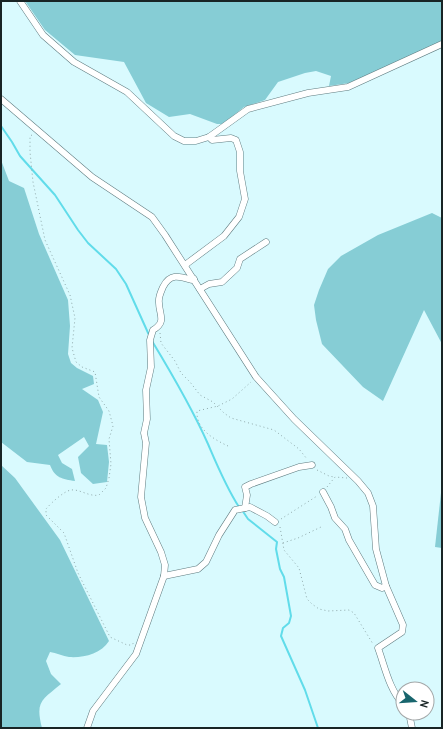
<svg xmlns="http://www.w3.org/2000/svg" width="443" height="729" font-family="'PT Sans',sans-serif">
<style>
.green{fill:#86cdd5}
.lines{fill:none;stroke-linecap:round;stroke-linejoin:round}
.stream{stroke:#61dcea;stroke-width:2}
.minor-casing{stroke:#5f7c80;stroke-width:7}
.path{stroke:#90a9ab;stroke-width:1;stroke-dasharray:1 3;stroke-linecap:butt}
.minor{stroke:#fff;stroke-width:6}
</style>
<rect width="100%" height="100%" fill="#d9fafe"/>
<!-- green -->
<g class="green">
<path d="M 25,1 L 442,1 L 442,42 L 436,46 L 349,83 L 329,86 L 331,76 L 316,71 L 305,73 L 278,82 L 265,100 L 244,107 L 223,124 L 217,124 L 190,114 L 169,117 L 146,103 L 124,62 L 75,55 L 45,30 Z"/>
<path d="M 1,160 L 9,181 L 24,188 L 39,234 L 68,300 L 70,326 L 68,354 L 71,363 L 77,368 L 93,376 L 94,384 L 82,389 L 98,400 L 103,412 L 96,444 L 107,445 L 109,462 L 107,482 L 93,484 L 81,473 L 78,457 L 89,446 L 84,437 L 58,455 L 62,463 L 72,469 L 75,481 C 62,479 55,478 50,465 L 27,462 L 1,442 Z"/>
<path d="M 432,213 L 442,218 L 442,344 L 424,310 L 383,401 L 363,387 L 322,344 L 316,320 L 314,305 L 319,290 L 328,269 L 341,256 L 378,235 Z"/>
<path d="M 1,465 L 15,478 L 60,540 L 109,641 C 101,654 83,658 69,657 C 63,656 56,653 50,652 L 46,661 L 51,674 L 61,684 C 42,700 35,701 42,728 L 1,728 Z"/>
<path d="M 442,484 L 442,548 L 435,547 Z"/>
</g>
<g class="lines">
<!-- stream -->
<g class="stream">
<path d="M 1,126 L 12,142 L 20,156 L 55,195 L 78,230 L 88,243 L 116,269 L 126,284 L 149,335"/>
<path d="M 152,341 C 172,374 192,408 208,444 C 217,465 226,487 239,507"/>
<path d="M 242,510 L 248,519 L 277,542 L 276,549 L 280,569 L 284,577 L 291,616 L 289,623 L 283,628 L 281,636 L 305,690 L 318,728"/>
</g>
<defs>
<g id="minor">
<path d="M 20,1 L 43,35 L 74,62 L 127,92 L 174,136 L 184,141 L 196,141 L 209,137 L 248,109 L 308,93 L 348,87 L 442,44"/>
<path d="M 1,99 L 92,177 L 152,217 L 165,235 L 256,377 L 294,419 L 358,481 L 368,493 L 373,506 L 376,549 L 386,586 L 403,625 L 402,632 L 378,648 C 385,667 389,689 403,704"/>
<path d="M 185,265 L 224,236 L 239,217 L 245,199 L 240,171 L 240,152 L 236,140 L 231,138 L 212,140 L 209,137"/>
<path d="M 200,289 L 209,284 L 222,282 L 237,268 L 240,259 L 266,242"/>
<path d="M 323,492 L 331,507 L 335,518 L 345,529 L 349,540 L 375,585 L 382,588 L 386,586"/>
<path d="M 245,508 L 247,495 L 245,487 L 251,484 L 299,467 L 312,465"/>
<path d="M 164,576 L 198,569 L 206,562 L 219,535 L 235,510 L 250,507 L 267,516 L 275,522"/>
<path d="M 409,713 L 412,728"/>
<path d="M 87,728 L 93,711 L 136,654 L 164,576 L 165,565 L 161,552 L 145,518 L 141,497 L 146,443 L 144,433 L 147,419 L 146,390 L 151,367 L 150,340 L 153,330 C 167,322 159,314 159,303 C 158,297 161,292 163,287 C 170,273 179,276 192,280 L 194,279"/>
</g>
</defs>
<!-- minor casing -->
<use href="#minor" class="minor-casing"/>
<!-- path -->
<g class="path">
<path d="M 32,135 L 30,136 L 30,152 L 33,182 L 45,240 L 70,295 L 75,318 L 72,348 L 76,362 L 82,367 L 95,372 L 99,397 L 109,411 L 113,426 L 109,439 L 111,464 L 109,478 L 106,488 L 99,495 C 89,497 80,489 71,490 C 64,491 51,503 46,509 L 46,515 L 64,533 L 78,573 L 110,637 L 127,645 L 132,645 L 134,642"/>
<path d="M 160,333 L 161,343 L 175,361 L 181,373 L 190,382 L 200,395 L 213,402 L 224,413 L 231,418 L 274,430 L 299,449 L 307,459"/>
<path d="M 228,446 C 213,439 196,429 197,411 L 218,406 L 232,399 L 251,382"/>
<path d="M 317,470 L 329,476 L 334,477"/>
<path d="M 327,487 L 335,477 L 347,478"/>
<path d="M 281,519 L 317,496"/>
<path d="M 280,527 L 284,550 L 299,568 L 307,599 L 312,604 L 319,609 L 328,611 L 349,610 L 354,613 L 373,644"/>
<path d="M 283,543 L 298,538 L 321,527"/>
</g>
<!-- minor -->
<use href="#minor" class="minor"/>
</g>
<!-- border -->
<rect width="443" height="729" fill="none" stroke="#182425" stroke-width="4"/>
<!-- north arrow -->
<g transform="translate(415 701) rotate(107)"><circle r="19" fill="#ffffff" stroke="#a3a7a8"/>
<path d="M0-3L7 15L0 10L-7 15Z" fill="#18656d"/>
<text y="-6" font-size="11" font-weight="bold" text-anchor="middle" fill="#182425">N</text>
</g>
</svg>
